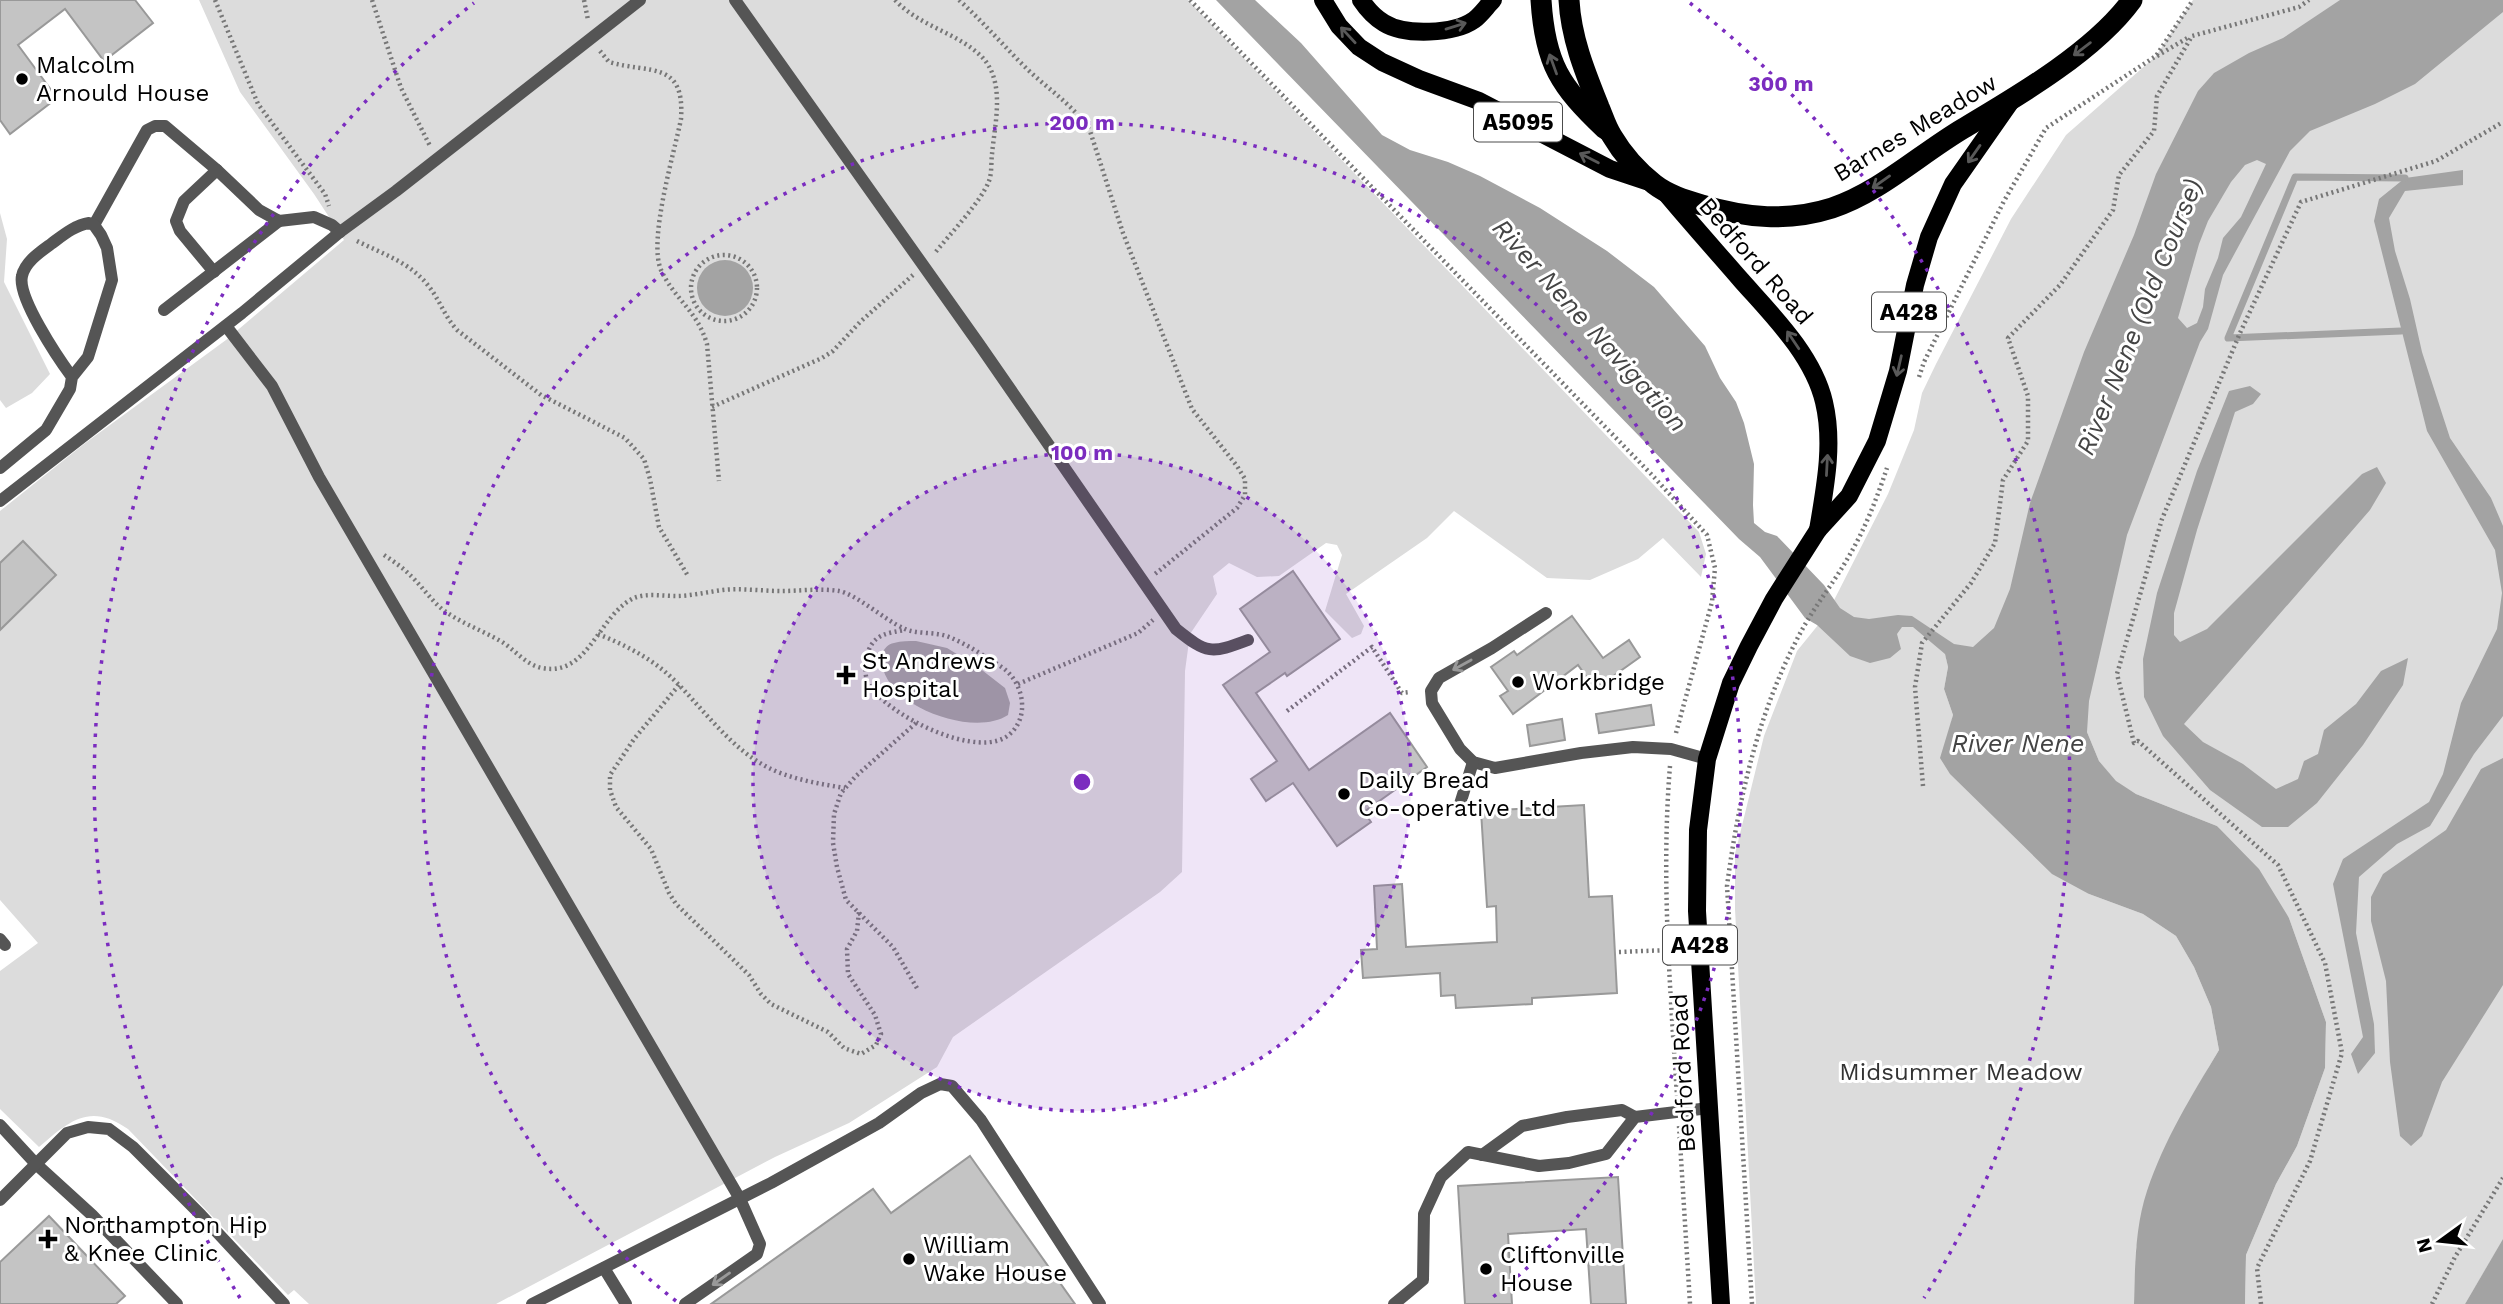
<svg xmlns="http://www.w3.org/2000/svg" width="2503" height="1304" font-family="'Work Sans',sans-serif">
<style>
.green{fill:#dcdcdc}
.water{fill:#a3a3a3;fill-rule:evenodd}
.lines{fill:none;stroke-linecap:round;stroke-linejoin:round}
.stream{stroke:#a3a3a3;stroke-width:7}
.building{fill:#c4c4c4;stroke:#999;stroke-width:2}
.path{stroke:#777;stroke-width:4.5;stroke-dasharray:2 3.5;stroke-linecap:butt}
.lane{stroke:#555;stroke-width:12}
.primary{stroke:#000;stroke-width:18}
.highway{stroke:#000;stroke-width:21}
.oneway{stroke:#595959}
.oneway2{stroke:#999}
.ring{fill:none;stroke:#7b2cbf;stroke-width:3.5;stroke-dasharray:3.5 7}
.poi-dot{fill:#000;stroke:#fff;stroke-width:2.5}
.labels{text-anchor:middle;stroke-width:6;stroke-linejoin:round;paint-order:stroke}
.shield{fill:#fff;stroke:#4c4c4c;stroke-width:2}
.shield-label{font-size:23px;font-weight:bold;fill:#000}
.poi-label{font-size:24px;fill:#000;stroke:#fff;text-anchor:start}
.street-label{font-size:24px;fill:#000;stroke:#fff}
.park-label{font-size:24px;fill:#333;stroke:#fff}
.water-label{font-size:26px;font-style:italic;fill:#444;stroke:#fff}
.centre{fill:#7b2cbf;stroke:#fff;stroke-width:3.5}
.ring-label{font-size:21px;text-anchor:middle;font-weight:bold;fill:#7b2cbf;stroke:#fff;stroke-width:6;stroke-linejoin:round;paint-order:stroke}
</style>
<rect width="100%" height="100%" fill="#fff"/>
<!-- green -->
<g class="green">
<path d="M 199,0 L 1188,0 L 1699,532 L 1706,554 L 1701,577 L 1663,538 L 1638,559 L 1590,580 L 1547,578 L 1454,511 L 1427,538 L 1346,594 L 1364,626 L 1361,634 L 1352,638 L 1325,611 L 1342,555 L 1337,545 L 1326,543 L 1279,576 L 1257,577 L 1229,563 L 1213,576 L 1217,594 L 1190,634 L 1185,671 L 1182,872 L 1160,892 L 953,1037 L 937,1067 L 849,1123 L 775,1157 L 496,1304 L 309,1304 L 294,1290 L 288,1295 L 128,1129 C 90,1102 69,1121 39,1147 L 0,1109 L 0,971 L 38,943 L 0,900 L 0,511 L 84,444 L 226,340 L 344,240 L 314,194 L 240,92 Z"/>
<path d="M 2193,0 L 2503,0 L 2503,1240 L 2465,1304 L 2245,1304 L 2246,1255 L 2276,1184 L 2297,1146 L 2325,1068 L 2326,1022 L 2289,918 L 2217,826 L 2136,794 L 2116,782 L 2099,761 L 2087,732 L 1943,644 L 1948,667 L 1944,689 L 1953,715 L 1949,732 L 2089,894 L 2143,914 L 2176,936 L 2194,967 L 2211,1007 L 2219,1050 L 2193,1094 L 2136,1248 L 2134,1304 L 1756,1304 L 1735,909 L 1735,854 L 1764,736 L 1797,651 L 1827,614 L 1888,494 L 1914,430 L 1922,393 L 1936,364 L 2011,219 L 2066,135 L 2156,56 Z"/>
<path d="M 0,213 L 7,239 L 4,282 L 50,374 L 32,393 L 6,408 L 0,400 Z"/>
</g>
<!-- water -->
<g class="water">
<path d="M 1216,0 L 1255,0 L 1301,43 L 1382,135 L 1410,150 L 1448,162 L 1480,176 L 1540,208 L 1607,251 L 1654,287 L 1705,346 L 1720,378 L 1736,402 L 1744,423 L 1754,464 L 1753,505 L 1754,523 L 1765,532 L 1777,536 L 1824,585 L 1840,608 L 1854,617 L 1869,619 L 1898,615 L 1912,616 L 1954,644 L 1973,647 L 1994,628 L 2010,589 L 2030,503 L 2084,352 L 2134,235 L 2156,174 L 2198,91 L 2214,73 L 2249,53 L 2283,38 L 2340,0 L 2503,0 L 2503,12 L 2415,84 L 2375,104 L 2310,131 L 2290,151 L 2223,275 L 2208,329 L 2200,342 L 2127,535 L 2089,701 L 2087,732 L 2099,761 L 2116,781 L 2136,794 L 2217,826 L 2259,869 L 2289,918 L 2326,1022 L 2325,1068 L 2297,1146 L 2276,1184 L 2246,1255 L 2245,1304 L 2134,1304 C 2135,1267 2135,1227 2147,1191 C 2164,1140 2192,1095 2219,1050 L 2211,1007 L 2194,967 L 2176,936 L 2143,914 L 2089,894 L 2052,874 L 1950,774 L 1940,758 L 1953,715 L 1944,689 L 1948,667 L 1945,654 L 1913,627 L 1902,627 L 1897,634 L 1901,649 L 1890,658 L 1870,663 L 1850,656 L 1817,625 L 1805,618 L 1760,557 L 1739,539 ZM 2257,160 L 2266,164 L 2241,217 L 2223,238 L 2218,258 L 2205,289 L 2203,307 L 2197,323 L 2187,328 L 2178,318 L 2199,244 L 2208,221 L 2231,182 L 2245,165 Z"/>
<path d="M 2463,170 L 2463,185 L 2405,191 L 2389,218 L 2395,251 L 2410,299 L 2422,352 L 2450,438 L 2491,498 L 2503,526 L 2503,716 L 2474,754 L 2430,826 L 2397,844 L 2359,877 L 2356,933 L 2374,1024 L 2375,1053 L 2358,1074 L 2351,1054 L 2363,1037 L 2333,884 L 2343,859 L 2429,802 L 2443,774 L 2461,703 L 2497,629 L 2502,593 L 2495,550 L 2427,431 L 2374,221 L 2379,199 L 2405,178 Z"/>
<circle cx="725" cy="288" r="28"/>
<path d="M 2250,386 L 2261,394 L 2253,404 L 2235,412 L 2197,530 L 2174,613 L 2174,635 L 2180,642 L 2207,629 L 2362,474 L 2377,467 L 2386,483 L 2370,510 L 2184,724 L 2203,742 L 2243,764 L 2276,789 L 2298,779 L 2304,761 L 2318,754 L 2324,730 L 2356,704 L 2381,671 L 2408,658 L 2403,685 L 2363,745 L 2317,803 L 2288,827 L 2262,827 L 2210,790 L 2163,736 L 2144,697 L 2143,659 L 2157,593 L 2197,471 L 2229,391 Z"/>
<path d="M 916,641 L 947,648 L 978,667 L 1005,688 L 1010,703 L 1008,715 C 975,737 894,709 883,669 C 881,662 880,659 882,653 C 885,648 888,644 894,643 C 901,641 909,641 916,641 Z"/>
<path d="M 2503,758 L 2503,985 L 2442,1082 L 2422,1136 L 2411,1146 L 2400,1136 L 2390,1062 L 2386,981 L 2371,921 L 2371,897 L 2383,874 L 2446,830 L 2481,769 Z"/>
<path d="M 2503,1239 L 2503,1304 L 2465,1304 Z"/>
</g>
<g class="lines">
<!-- stream -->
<path class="stream" d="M 2401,331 L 2228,338 L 2295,177 L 2405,178"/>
</g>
<!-- building -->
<g class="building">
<path d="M 0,0 L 135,0 L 153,23 L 104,61 L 65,9 L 18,45 L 57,98 L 10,134 L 0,120 Z"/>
<path d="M 23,541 L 56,575 L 0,630 L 0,563 Z"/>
<path d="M 1293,571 L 1340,639 L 1287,676 L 1285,673 L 1256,693 L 1309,770 L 1390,713 L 1427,767 L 1364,812 L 1371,822 L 1337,846 L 1293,783 L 1266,801 L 1251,779 L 1277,761 L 1223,685 L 1270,652 L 1240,609 Z"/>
<path d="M 1572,616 L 1603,658 L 1629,640 L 1640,657 L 1595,689 L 1578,665 L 1513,714 L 1500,696 L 1508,691 L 1491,667 L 1514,651 L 1517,655 Z"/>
<path d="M 1651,705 L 1654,725 L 1599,733 L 1596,714 Z"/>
<path d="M 1562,719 L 1565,740 L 1530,746 L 1527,725 Z"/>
<path d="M 1584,805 L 1589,897 L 1612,896 L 1617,993 L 1532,998 L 1532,1004 L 1456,1008 L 1455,995 L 1441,996 L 1440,973 L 1363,978 L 1361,950 L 1377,949 L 1374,886 L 1402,884 L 1406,947 L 1497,942 L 1496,906 L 1487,907 L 1481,811 Z"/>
<path d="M 970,1156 L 1075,1304 L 711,1304 L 873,1189 L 891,1213 Z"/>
<path d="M 1618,1177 L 1626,1304 L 1591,1304 L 1586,1229 L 1508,1234 L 1512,1304 L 1465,1304 L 1458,1186 Z"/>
<path d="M 49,1216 L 125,1296 L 116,1304 L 0,1304 L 0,1262 Z"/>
</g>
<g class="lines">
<!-- path -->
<g class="path">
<path d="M 215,0 L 258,104 L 325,194 L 329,206"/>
<path d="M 372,0 L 401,88 L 430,146"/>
<path d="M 584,0 L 588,20"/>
<path d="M 895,0 C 919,26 956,32 981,56 C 1006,81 995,122 992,154 C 991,162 992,173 989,181 C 981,202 949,235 934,254"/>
<path d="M 959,0 C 982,21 1002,44 1024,66 C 1046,88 1073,104 1090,131 L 1123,233 L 1192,409 L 1237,466 L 1245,479 L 1245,495 L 1237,508 L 1155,574"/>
<path d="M 1190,0 L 1652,475 L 1707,535 L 1715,568 L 1712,602 L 1676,733"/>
<path d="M 600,51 L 609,62 C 650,74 685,60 681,119 C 674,154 648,240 661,270 C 674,299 697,310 707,344 L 719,481"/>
<path d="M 2157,56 L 2189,37"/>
<path d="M 357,241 C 383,254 412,263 430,288 C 440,301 445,317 457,330 L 541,395 L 625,438 L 644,459 L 650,479 L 659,527 L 688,576"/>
<circle cx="724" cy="288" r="33"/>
<path d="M 1919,377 L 1924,362 L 2004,201 L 2046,128 L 2156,56 L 2193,0"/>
<path d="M 712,407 L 822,358 L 833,351 L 860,322 L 913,275"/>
<path d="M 384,555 C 393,561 402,567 409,574 C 421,585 430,599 442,609 C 460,623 482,630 502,642 C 515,650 526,665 542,668 C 589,677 598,615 634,598 C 646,593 663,596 676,596 C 691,596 707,592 723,590 C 742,588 762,591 781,591 C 800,591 821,588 839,591 C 856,594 885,620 903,628 C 916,635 935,631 949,637 C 967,644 984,656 1000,666 C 1022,679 1031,714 1011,733 C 981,763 886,715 868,683 C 864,674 865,661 868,652 C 874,634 888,633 905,630"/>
<path d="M 598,634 C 625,645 651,658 672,678 C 702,707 729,747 767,767 C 790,779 820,784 845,788"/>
<path d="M 1018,684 L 1138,633 L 1153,620"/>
<path d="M 679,685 L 634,739 L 610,775 L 610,790 L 616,807 L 651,849 L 669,893 L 676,904 L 749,975 L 761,994 L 771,1004 L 828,1032 L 844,1048 L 861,1054 L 876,1045 L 881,1034 L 875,1015 L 848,974 L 847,949 L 857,931 L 859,912"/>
<path d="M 1287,711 L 1372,647 L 1402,693 L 1410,692"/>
<path d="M 916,723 L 856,776 L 841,793 L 834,814 L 833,843 L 837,867 L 846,900 L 893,947 L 918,990"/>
<path d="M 1670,766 C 1661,876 1670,986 1677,1096"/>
<path d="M 1923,786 L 1915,687 L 1922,643 L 1971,583 L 1995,543 L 2003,480 L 2028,441 L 2028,396 L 2008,338 L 2060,285 L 2113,210 L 2119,175 L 2154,131 L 2157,96 L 2192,36 L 2299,7 L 2309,0"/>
<path d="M 1619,952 L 1669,950"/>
<path d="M 1679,1126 L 1690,1304"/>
<path d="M 1752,1304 L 1727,886 C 1739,796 1759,708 1803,628 C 1817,603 1835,581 1849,556 C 1865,529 1877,498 1887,468"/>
<path d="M 2261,1304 L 2257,1268 L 2310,1161 L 2342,1053 L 2325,963 L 2278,865 L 2138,741 L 2134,743 L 2117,674 L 2162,519 L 2240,333 L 2301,202 L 2436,161 L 2503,122"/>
<path d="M 2432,1304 L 2455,1257 L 2503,1178"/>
</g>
<!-- lane -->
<g class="lane">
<path d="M 735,0 L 979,344 L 1176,629 C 1207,654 1211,654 1248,640"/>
<path d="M 94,225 L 147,130 L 155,126 L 165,126 L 217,170 L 259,210 L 279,221 L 314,217 L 332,225 L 340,232"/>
<path d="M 214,272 L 180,231 L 176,221 L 184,201 L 217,170"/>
<path d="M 164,310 L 279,221"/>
<path d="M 226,326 L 272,386 L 319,477 L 740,1199 L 760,1244 L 757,1254 L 685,1304"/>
<path d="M 0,468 L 46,430 L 70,389 L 72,377 L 88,357 L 112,280 L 107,248 L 101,235 L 94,225 L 89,223 C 75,225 62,236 51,244 C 40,252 25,262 22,276 C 17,297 58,358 72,377"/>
<path d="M 0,501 L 242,313 L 340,232 L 396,191 L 640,0"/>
<path d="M 1546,613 L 1492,648 L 1439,678 L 1431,691 L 1432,703 L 1460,749 L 1473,762 L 1495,768 L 1581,753 L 1633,747 L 1671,749 L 1707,759"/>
<path d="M 1460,804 L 1473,762"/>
<path d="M 0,939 L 5,945"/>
<path d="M 0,1125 L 36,1164 L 92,1215 L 177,1304"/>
<path d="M 1482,1155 L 1522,1126 L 1567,1117 L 1622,1110 L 1635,1117"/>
<path d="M 0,1200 L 67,1133 L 88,1127 L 109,1129 L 133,1147 L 201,1215 L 284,1304"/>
<path d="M 604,1268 L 626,1304"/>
<path d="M 532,1304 L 771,1183 L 879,1123 L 921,1093 L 940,1084 L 952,1086 L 981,1120 L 1100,1304"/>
<path d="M 1394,1304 L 1423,1280 L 1424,1214 L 1441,1177 L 1468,1152 L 1539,1166 L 1569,1163 L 1606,1154 L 1635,1117 L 1709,1108"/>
</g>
<!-- primary -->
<g class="primary">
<path d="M 1323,0 L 1339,26 L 1359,47 L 1382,62 L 1419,79 L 1479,101 L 1610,169 L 1649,182"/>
<path d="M 1361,0 C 1367,9 1374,17 1384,23 C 1405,36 1454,34 1474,20 C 1481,15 1487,6 1493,0"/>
<path d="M 1664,191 C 1689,221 1715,250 1741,280 C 1772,315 1813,355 1824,402 C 1834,444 1825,488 1818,530"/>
<path d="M 1721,1304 L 1697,911 L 1698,830 L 1707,759 L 1731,683 L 1749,646 L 1774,599 L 1818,530 L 1849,496 L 1877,441 L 1898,371 L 1915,285 L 1929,237 L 1953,184 L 2011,101"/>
</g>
<!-- highway -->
<g class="highway">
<path d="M 1541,0 C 1545,64 1560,86 1605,129"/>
<path d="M 1569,0 C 1571,38 1585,72 1599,107 C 1603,116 1606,127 1612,136 C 1622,153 1638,171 1654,184 C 1668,195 1685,200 1702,205 C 1746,218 1788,222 1832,208 C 1880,192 1920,154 1964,128 C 2018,96 2095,51 2132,0"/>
</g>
</g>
<!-- one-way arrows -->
<defs><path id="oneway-shaft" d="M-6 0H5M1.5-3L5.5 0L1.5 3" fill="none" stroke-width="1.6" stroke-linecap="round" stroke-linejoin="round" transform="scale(1.75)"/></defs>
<g class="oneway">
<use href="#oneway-shaft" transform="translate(1456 26) rotate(-17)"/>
<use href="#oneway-shaft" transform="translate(1348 35) rotate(-133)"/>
<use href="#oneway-shaft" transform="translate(2082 49) rotate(143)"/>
<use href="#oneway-shaft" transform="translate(1553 64) rotate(-110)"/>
<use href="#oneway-shaft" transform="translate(1974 154) rotate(125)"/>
<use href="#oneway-shaft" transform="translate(1589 158) rotate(-153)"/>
<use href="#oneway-shaft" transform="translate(1881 182) rotate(145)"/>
<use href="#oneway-shaft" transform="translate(1793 340) rotate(-124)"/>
<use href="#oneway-shaft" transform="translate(1899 366) rotate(103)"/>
<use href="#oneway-shaft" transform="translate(1827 465) rotate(-87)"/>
</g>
<g class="oneway2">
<use href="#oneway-shaft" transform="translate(1462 665) rotate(151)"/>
<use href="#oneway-shaft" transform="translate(721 1279) rotate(145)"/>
</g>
<!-- distance rings -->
<circle cx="1082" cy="782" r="329" fill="#7b2cbf" fill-opacity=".12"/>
<g class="ring">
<circle cx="1082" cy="782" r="329"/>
<path d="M676 1301A659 659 0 1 1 1488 1301"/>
<path d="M240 1298A988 988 0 0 1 474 3M1690 3A988 988 0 0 1 1924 1298"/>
</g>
<!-- markers -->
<g class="poi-dot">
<circle cx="22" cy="79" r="7"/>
<path d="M842.5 664.5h7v7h7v7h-7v7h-7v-7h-7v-7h7z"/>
<circle cx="1518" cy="682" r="7"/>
<circle cx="1344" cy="794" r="7"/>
<path d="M44.5 1228.5h7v7h7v7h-7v7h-7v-7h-7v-7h7z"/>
<circle cx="909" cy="1259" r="7"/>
<circle cx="1486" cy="1269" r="7"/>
</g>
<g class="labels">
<!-- shield labels -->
<g class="shield">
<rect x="1474" y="102.5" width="88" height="39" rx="5"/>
<rect x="1872" y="292.5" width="74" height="39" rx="5"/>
<rect x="1663" y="925.5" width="74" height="39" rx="5"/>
</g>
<g class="shield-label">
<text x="1518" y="130">A5095</text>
<text x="1909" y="320">A428</text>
<text x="1700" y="953">A428</text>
</g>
<!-- poi labels -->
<g class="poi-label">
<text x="36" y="73">Malcolm<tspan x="36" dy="28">Arnould House</tspan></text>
<text x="862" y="669">St Andrews<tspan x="862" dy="28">Hospital</tspan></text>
<text x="1532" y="690">Workbridge</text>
<text x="1358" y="788">Daily Bread<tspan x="1358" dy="28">Co-operative Ltd</tspan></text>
<text x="64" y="1233">Northampton Hip<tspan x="64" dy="28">&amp; Knee Clinic</tspan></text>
<text x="923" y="1253">William<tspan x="923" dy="28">Wake House</tspan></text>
<text x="1500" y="1263">Cliftonville<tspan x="1500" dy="28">House</tspan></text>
</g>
<!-- street labels -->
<g class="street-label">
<text transform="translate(1915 128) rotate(-31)" y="8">Barnes Meadow</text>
<text transform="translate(1756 261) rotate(49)" y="8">Bedford Road</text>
<text transform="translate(1683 1073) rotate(-93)" y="8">Bedford Road</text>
</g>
<!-- park labels -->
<g class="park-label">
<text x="1961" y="1080">Midsummer Meadow</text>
</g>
<!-- water labels -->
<g class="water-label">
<text transform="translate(2139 317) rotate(-68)" y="9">River Nene (Old Course)</text>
<text transform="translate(1590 325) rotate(48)" y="9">River Nene Navigation</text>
<text x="2018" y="752">River Nene</text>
</g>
</g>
<circle cx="1082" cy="782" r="10" class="centre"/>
<g class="ring-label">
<text x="1781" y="91">300 m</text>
<text x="1082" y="130">200 m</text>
<text x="1082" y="460">100 m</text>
</g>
<!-- north arrow -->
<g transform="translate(2440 1241) rotate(255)" stroke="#ffffff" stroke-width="5" paint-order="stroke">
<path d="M0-5L12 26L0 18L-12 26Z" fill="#000000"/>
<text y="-10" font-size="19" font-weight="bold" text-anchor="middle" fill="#000000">N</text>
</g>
</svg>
